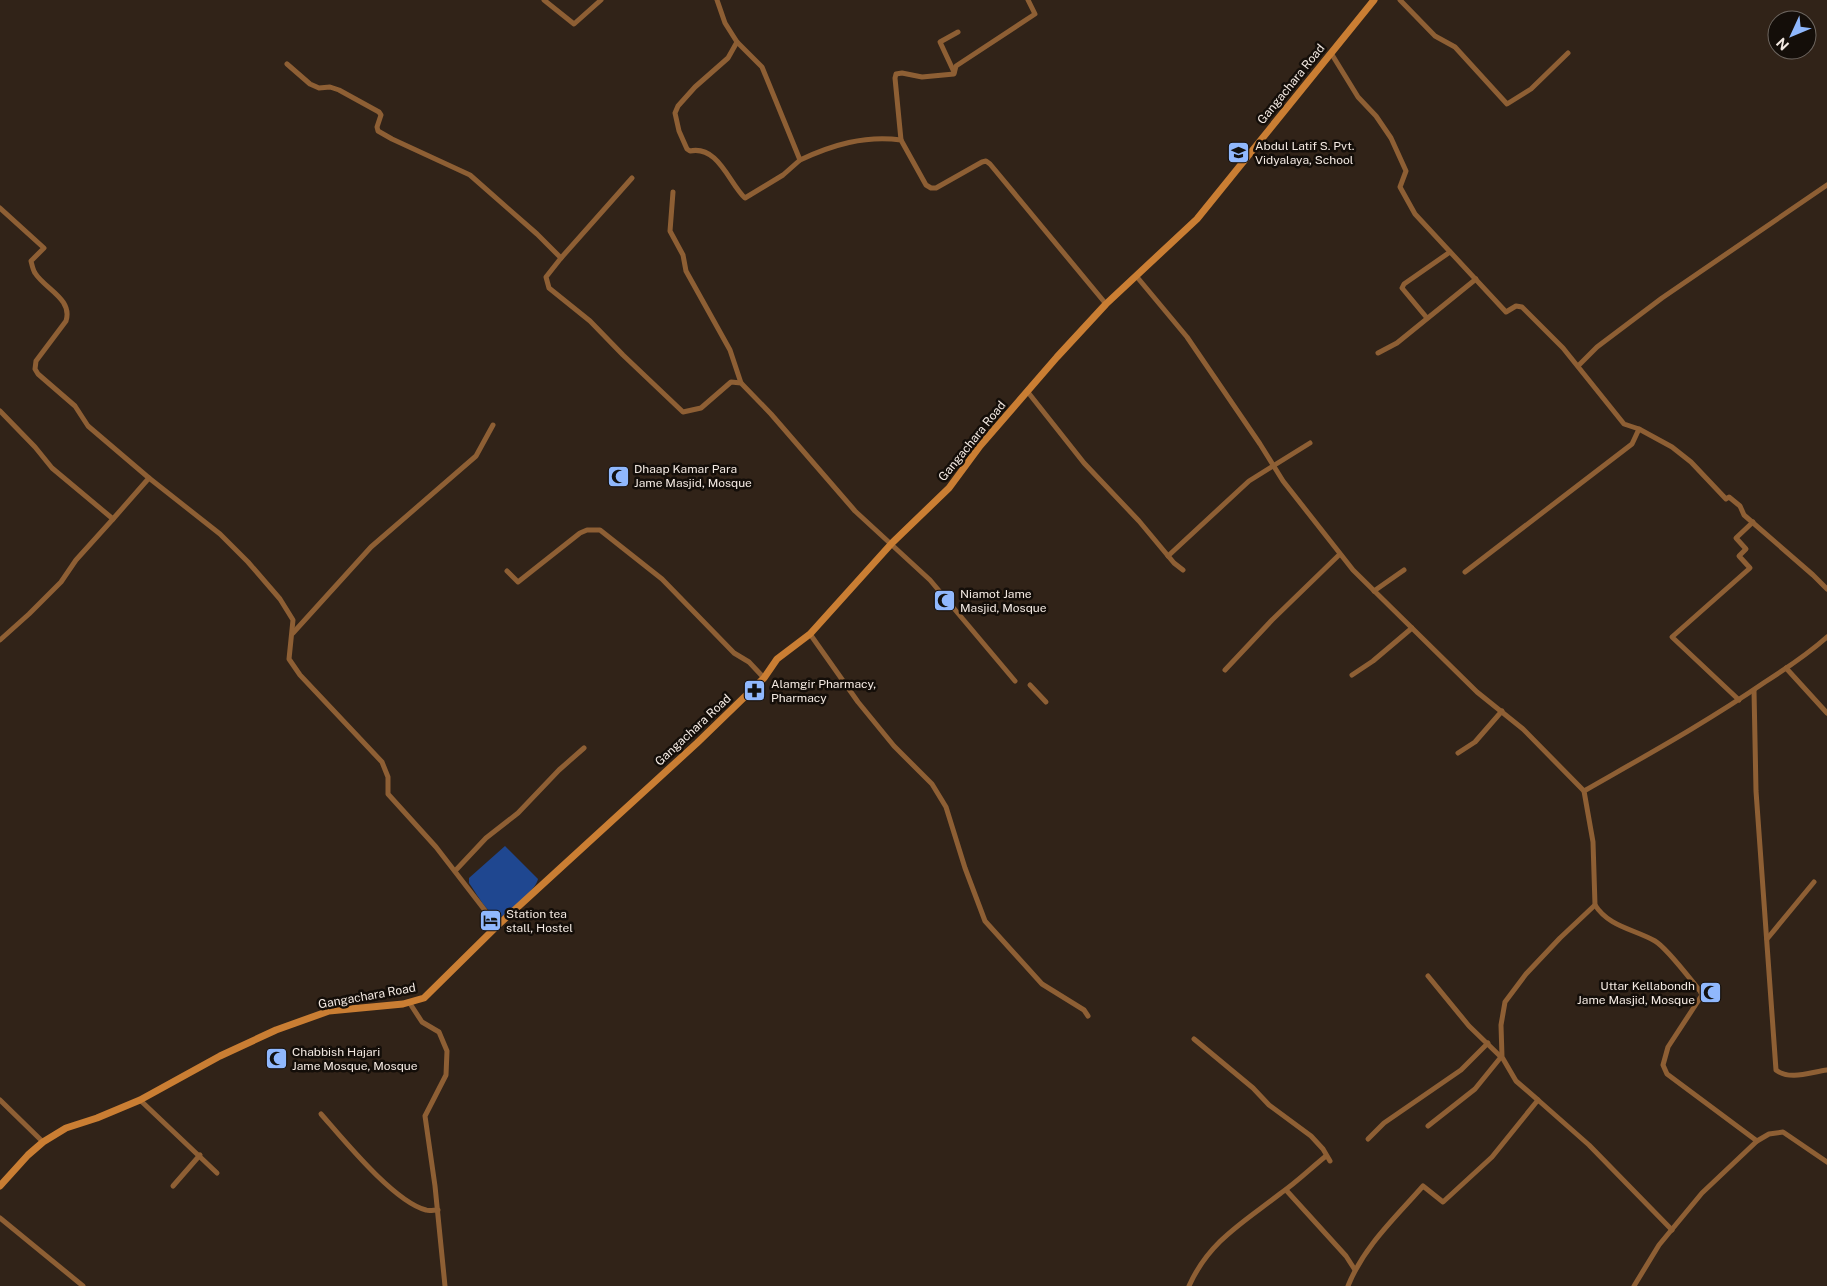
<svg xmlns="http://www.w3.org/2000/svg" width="1827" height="1286" font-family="'Public Sans',sans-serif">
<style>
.water{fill:#1f4790}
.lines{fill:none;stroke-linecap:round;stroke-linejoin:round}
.street{stroke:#8e5f34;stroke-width:5}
.secondary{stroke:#ca7e33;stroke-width:7}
.labels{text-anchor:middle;stroke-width:5;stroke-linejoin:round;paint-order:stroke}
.street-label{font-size:12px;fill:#f3e9e2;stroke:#140e09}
.poi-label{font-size:12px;fill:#f3e9e2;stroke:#140e09;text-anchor:start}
</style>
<rect width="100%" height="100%" fill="#312318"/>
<!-- water -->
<path class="water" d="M 505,846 L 538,879 C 536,890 509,911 500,918 C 487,914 477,894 469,883 L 469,878 Z"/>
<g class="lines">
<!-- street -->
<g class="street">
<path d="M 544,0 L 574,24 L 601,0"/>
<path d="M 717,0 L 725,23 L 737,42 L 762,67 L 800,160 C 832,145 865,135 901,140 L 926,185 L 931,188 L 936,188 L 982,162 L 986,161 L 990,164 L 1106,304"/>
<path d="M 1400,0 L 1435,36 L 1455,47 L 1507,104 L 1531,89 L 1568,53"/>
<path d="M 737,42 L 728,58 L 695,87 L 678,106 L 675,113 L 679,131 L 687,149 L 690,151 C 718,145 729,183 745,198 L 783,175 L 800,160"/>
<path d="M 1331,53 L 1358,97 L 1376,116 L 1391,138 L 1406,171 L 1400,187 L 1415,214 L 1506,312 L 1516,306 L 1522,307 L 1563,348 L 1624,424 L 1639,429 L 1672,447 L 1691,462 L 1726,499 L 1729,497 L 1740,506 L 1744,515 L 1813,575 L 1827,589"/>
<path d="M 287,64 L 310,84 L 319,88 L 330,87 L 339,90 L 379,112 L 381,115 L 377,127 L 378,131 L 392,139 L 470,175 L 537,234 L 561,258 L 546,277 L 549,288 L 590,321 L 623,355 L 683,412 L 701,408 L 731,382 L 741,383 L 771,414 L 855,511 L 930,580 L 1015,681"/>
<path d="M 954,72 L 940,42 L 958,32"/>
<path d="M 901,140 L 895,78 L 896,74 L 902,73 L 922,77 L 954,74 L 956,66 L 1035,14 L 1028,0"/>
<path d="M 673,192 L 670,231 L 683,255 L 686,271 L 730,350 L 741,383"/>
<path d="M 0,208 L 44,248 L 31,261 C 32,265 33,270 35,273 C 45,289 73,299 66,321 L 36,361 L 35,369 L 38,374 L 75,406 L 88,426 L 149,478 L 220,534 L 248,562 L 280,599 L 293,620 L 289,659 L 300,675 L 382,762 L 388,777 L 388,794 L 436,847 L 497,926"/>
<path d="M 561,258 L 632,178"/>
<path d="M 1137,277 L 1187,337 L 1260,444 L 1283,481 L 1353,570 L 1477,692 L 1523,729 L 1584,791"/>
<path d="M 1427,318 L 1402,288 L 1404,284 L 1450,252"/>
<path d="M 1378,353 L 1397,343 L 1476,279"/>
<path d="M 1578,366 L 1597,347 L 1662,298 L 1827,185"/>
<path d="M 1027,391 L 1084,463 L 1139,521 L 1174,563 L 1183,570"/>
<path d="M 0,411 L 35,447 L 52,468 L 113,519 L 149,478"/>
<path d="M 1168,556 L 1249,481 L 1310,443"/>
<path d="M 507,571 L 518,582 L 580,533 L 587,530 L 600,530 L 662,579 L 734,653 L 749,662 L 764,678"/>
<path d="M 1465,572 L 1632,444 L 1639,429"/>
<path d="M 1374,591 L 1404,570"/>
<path d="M 293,633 L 371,547 L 476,456 L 493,425"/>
<path d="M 810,634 L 858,702 L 894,746 L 932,784 L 946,807 L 965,868 L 985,921 L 1042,984 L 1084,1010 L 1088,1016"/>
<path d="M 1827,637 C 1808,654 1787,668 1765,682 C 1707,722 1645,756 1584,791 L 1593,842 L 1595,905 C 1609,927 1634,929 1655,941 C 1667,948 1690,979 1700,991 L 1702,995 L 1668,1047 L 1663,1065 L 1667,1074 L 1757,1141 L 1769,1134 L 1783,1132 L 1827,1162"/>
<path d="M 0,640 L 29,614 L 61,582 L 76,560 L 113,519"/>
<path d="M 1786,668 L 1827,713"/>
<path d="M 1225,670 L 1272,620 L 1340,554"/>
<path d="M 1352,675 L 1373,661 L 1412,628"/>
<path d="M 1030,685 L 1046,702"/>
<path d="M 1754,690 L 1756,791 L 1776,1070 C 1790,1081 1811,1072 1827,1070"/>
<path d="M 1739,700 L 1672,637 L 1750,568 L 1739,556 L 1746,549 L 1736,538 L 1753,522"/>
<path d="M 1458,753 L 1475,742 L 1502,711"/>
<path d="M 455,871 L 486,838 L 518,813 L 559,770 L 584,748"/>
<path d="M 1767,939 L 1814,882"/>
<path d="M 409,1002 L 422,1022 L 439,1032 L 447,1051 L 446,1075 L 425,1116 L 435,1186 L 445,1286"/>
<path d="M 1194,1039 L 1253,1088 L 1269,1105 L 1311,1136 L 1323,1149 L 1330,1161"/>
<path d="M 0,1100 L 43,1142"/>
<path d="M 140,1100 L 217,1173"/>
<path d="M 1538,1100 L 1516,1081 L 1502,1057 L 1501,1025 L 1505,1002 L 1526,974 L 1560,938 L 1595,905"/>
<path d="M 321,1114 C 343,1139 394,1202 426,1210 C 429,1211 434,1210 438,1210"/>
<path d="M 1428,1126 L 1475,1089 L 1501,1057 L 1469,1026 L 1428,976"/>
<path d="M 1368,1139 L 1384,1123 L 1461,1070 L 1488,1043"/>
<path d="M 173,1186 L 200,1155"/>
<path d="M 1286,1190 L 1346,1256 L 1355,1270"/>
<path d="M 0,1218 L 83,1286"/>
<path d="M 1189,1286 C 1209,1241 1244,1222 1281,1193 C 1297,1182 1311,1168 1326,1156"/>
<path d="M 1348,1286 C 1364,1246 1395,1218 1423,1186 L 1443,1202 L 1492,1157 L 1538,1100 L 1589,1145 L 1672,1230"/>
<path d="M 1634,1286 L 1659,1245 L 1702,1193 L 1757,1141"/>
</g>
<!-- secondary -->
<path class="secondary" d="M 0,1186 L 28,1155 L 43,1142 L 66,1128 L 97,1118 L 140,1100 L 220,1056 L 276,1030 L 329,1011 L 403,1004 L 424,998 L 497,926 L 697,743 L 764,678 L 777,659 L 810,634 L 892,543 L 949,488 L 980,446 L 1057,357 L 1106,304 L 1197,219 L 1374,0"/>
</g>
<!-- icons -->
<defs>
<symbol id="school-square" viewBox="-11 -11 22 22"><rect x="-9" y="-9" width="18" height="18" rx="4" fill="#90b8fd" stroke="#140e09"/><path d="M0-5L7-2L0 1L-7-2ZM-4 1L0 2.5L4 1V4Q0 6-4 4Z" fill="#111"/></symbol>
<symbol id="mosque-square" viewBox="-11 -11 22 22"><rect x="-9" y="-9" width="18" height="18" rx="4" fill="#90b8fd" stroke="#140e09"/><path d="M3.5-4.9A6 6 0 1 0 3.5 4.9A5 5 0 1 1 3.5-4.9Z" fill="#111"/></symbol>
<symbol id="pharmacy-square" viewBox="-11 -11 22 22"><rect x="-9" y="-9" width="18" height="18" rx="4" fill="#90b8fd" stroke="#140e09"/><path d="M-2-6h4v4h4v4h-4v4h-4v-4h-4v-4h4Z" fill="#111"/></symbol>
<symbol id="hotel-square" viewBox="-11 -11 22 22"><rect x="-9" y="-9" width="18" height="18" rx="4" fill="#90b8fd" stroke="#140e09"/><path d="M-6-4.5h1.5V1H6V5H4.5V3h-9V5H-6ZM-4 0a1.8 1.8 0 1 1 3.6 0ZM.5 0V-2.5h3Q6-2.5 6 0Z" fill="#111"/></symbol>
</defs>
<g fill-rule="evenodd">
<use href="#school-square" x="1226" y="140" width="25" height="25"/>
<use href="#mosque-square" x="606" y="464" width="25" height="25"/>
<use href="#mosque-square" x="932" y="588" width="25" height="25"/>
<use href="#pharmacy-square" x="742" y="678" width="25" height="25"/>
<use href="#hotel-square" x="478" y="908" width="25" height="25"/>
<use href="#mosque-square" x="1698" y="980" width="25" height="25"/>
<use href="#mosque-square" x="264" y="1046" width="25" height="25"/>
</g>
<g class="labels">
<!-- street labels -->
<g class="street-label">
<text transform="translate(1291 84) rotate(-51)" y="4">Gangachara Road</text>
<text transform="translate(972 441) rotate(-51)" y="4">Gangachara Road</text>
<text transform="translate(693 730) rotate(-43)" y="4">Gangachara Road</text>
<text transform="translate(367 996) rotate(-10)" y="4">Gangachara Road</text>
</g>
<!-- poi labels -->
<g class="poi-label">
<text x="1255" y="150">Abdul Latif S. Pvt.<tspan x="1255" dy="14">Vidyalaya, School</tspan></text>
<text x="634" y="473">Dhaap Kamar Para<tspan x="634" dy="14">Jame Masjid, Mosque</tspan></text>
<text x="960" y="598">Niamot Jame<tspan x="960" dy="14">Masjid, Mosque</tspan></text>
<text x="771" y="688">Alamgir Pharmacy,<tspan x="771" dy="14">Pharmacy</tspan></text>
<text x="506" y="918">Station tea<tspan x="506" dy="14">stall, Hostel</tspan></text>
<text x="1695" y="990" text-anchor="end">Uttar Kellabondh<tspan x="1695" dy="14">Jame Masjid, Mosque</tspan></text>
<text x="292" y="1056">Chabbish Hajari<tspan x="292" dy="14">Jame Mosque, Mosque</tspan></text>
</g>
</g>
<!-- north arrow -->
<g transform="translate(1792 35) rotate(226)"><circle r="24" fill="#140e09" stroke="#6d6660"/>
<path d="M0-4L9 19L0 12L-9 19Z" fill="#90b8fd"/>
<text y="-8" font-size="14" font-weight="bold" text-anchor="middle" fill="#f3e9e2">N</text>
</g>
</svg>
